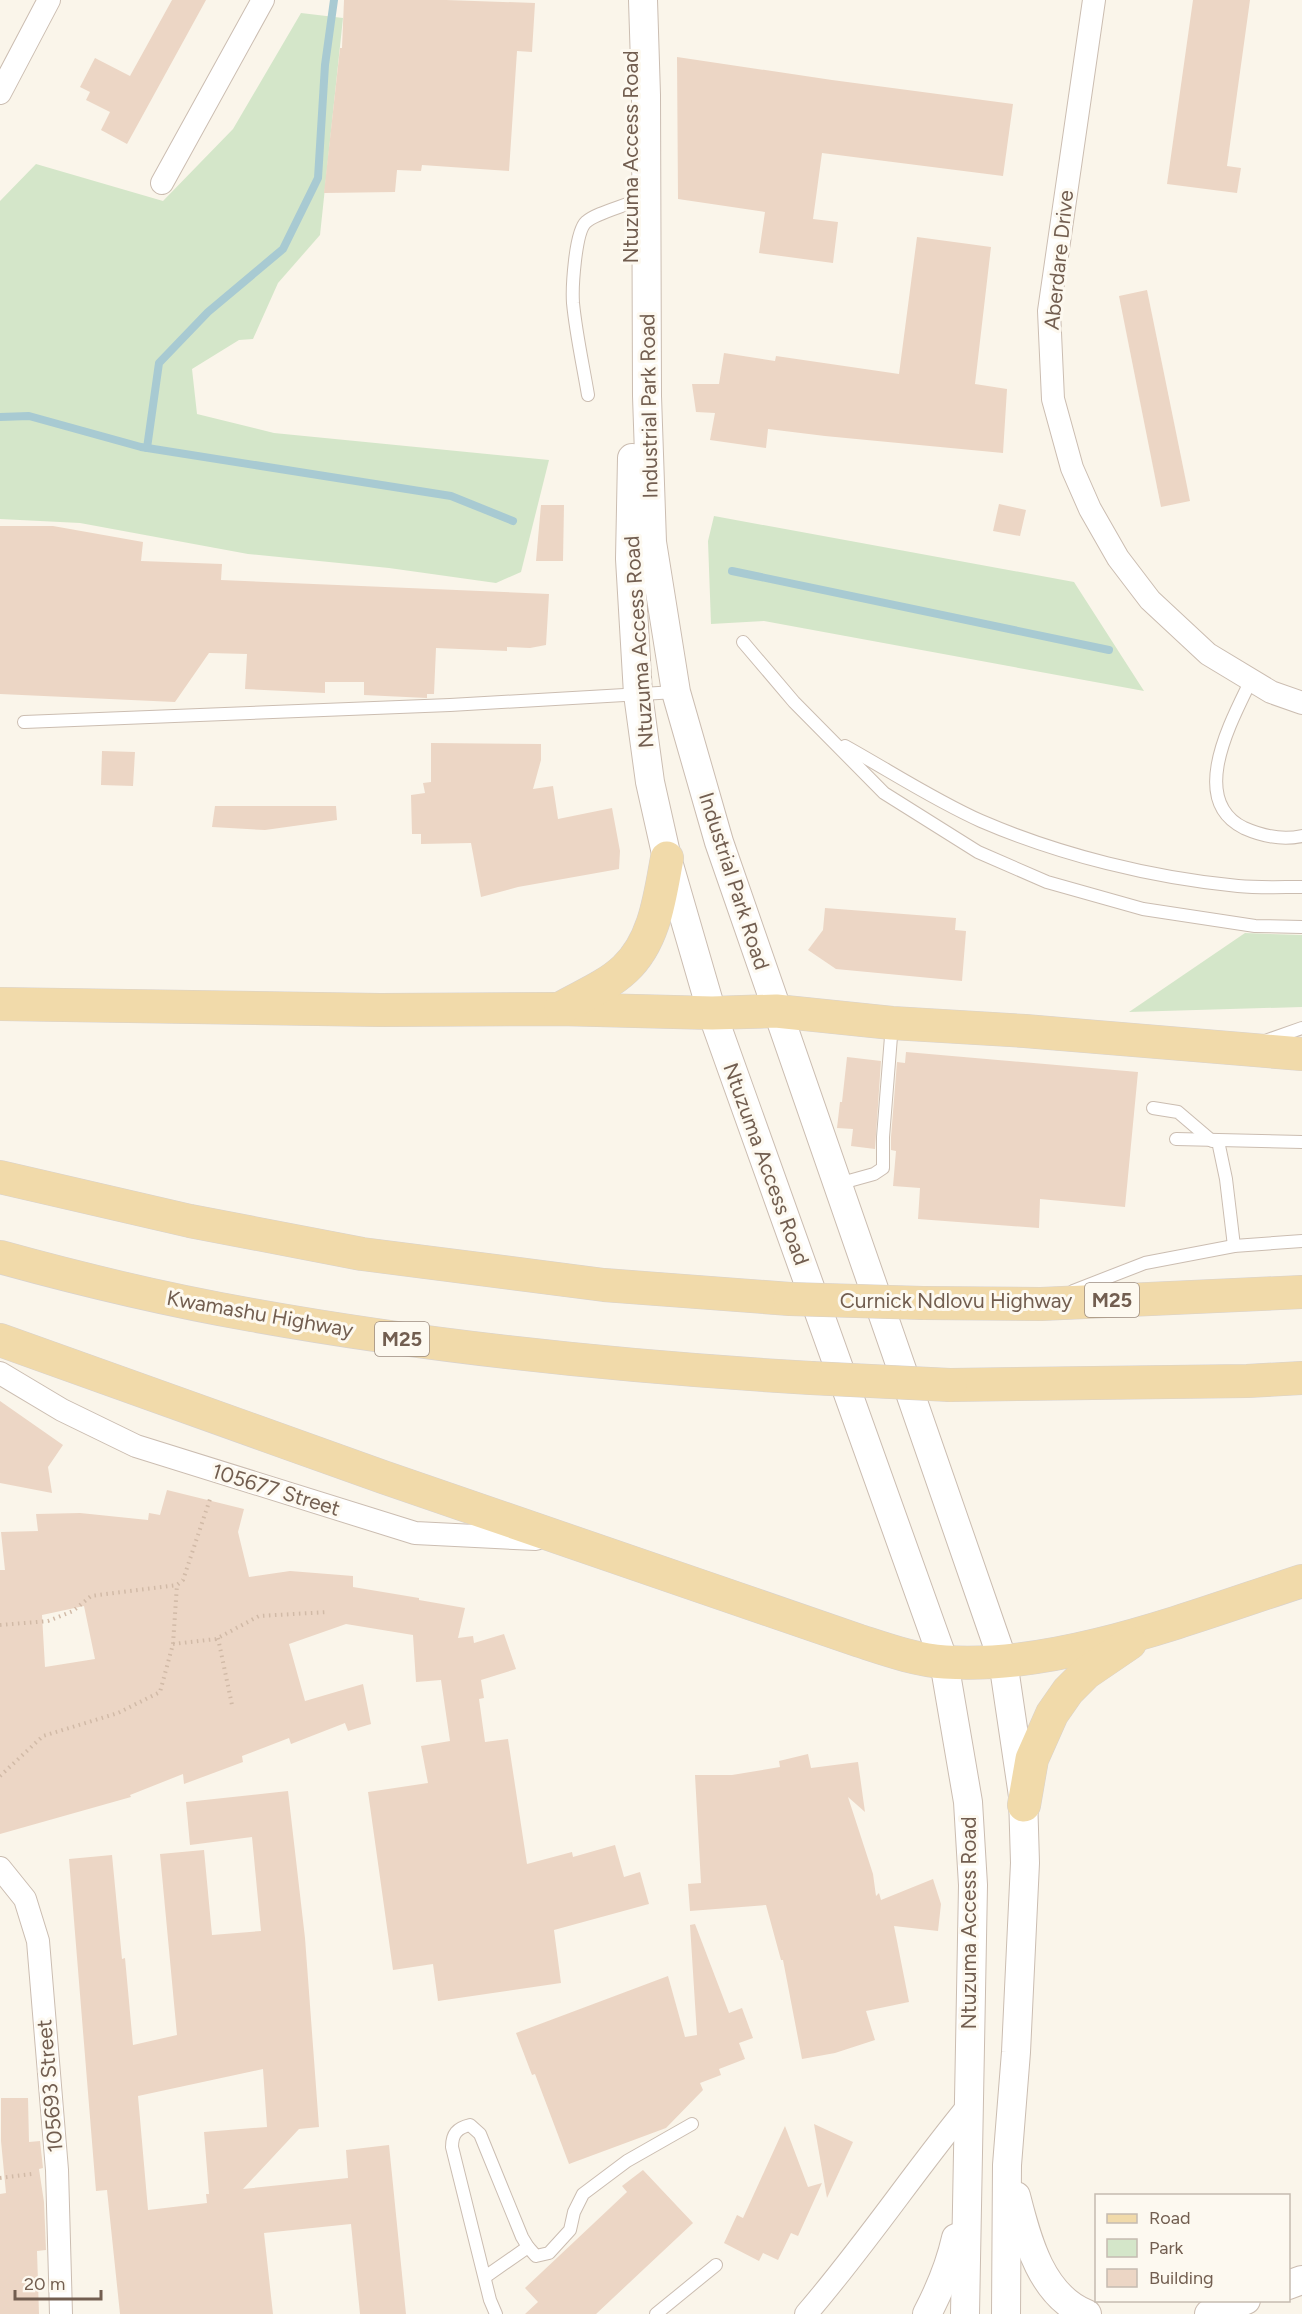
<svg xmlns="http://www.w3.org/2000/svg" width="1302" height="2314" font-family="Figtree,sans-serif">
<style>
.green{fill:#d4e6c9}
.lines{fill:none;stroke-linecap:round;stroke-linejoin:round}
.stream{stroke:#a8cad2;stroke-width:8}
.building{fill:#ecd6c5;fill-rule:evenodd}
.service-casing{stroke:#cbbdb1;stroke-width:14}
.minor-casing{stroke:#cbbdb1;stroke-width:24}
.tertiary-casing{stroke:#cbbdb1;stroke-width:30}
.primary-casing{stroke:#d8d2ce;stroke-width:34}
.path{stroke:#d1baa7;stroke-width:4;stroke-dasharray:1.5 4.5;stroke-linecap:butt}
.service{stroke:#fff;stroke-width:12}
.minor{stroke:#fff;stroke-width:22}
.tertiary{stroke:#fff;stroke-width:28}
.primary{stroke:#f1daaa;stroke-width:33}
.primary-bridge-casing{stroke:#d8d2ce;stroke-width:34;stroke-linecap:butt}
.primary-bridge{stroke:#f1daaa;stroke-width:33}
.labels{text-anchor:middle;stroke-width:6;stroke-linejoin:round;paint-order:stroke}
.shield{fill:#fdf9f0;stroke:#9c8c80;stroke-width:1.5}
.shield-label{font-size:20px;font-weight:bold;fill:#725e50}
.street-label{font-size:21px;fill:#725e50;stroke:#fdf9f0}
</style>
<rect width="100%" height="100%" fill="#faf5ea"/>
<!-- green -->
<g class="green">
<path d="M 301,13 L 343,18 L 320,235 L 278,283 L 253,339 L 239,340 L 192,369 L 197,414 L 274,433 L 549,460 L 521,572 L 496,583 L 389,568 L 248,554 L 80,523 L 0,519 L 0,201 L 36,164 L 163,201 L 233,129 Z"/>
<path d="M 714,516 L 1074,582 L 1144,691 L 764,621 L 711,624 L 708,541 Z"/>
<path d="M 1245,933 L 1302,935 L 1302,1007 L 1129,1012 Z"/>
</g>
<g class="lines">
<!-- stream -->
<g class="stream">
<path d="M 0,417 L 29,416 L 141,447 L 451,496 L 513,521"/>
<path d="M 147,448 L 159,363 L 208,312 L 283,249 L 318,178 L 325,65 L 334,0"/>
<path d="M 732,571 L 1109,650"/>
</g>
</g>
<!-- building -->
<g class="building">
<path d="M 172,0 L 206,0 L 127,144 L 101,130 L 110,112 L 86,100 L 90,92 L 80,87 L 95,58 L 130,76 Z"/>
<path d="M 344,0 L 446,0 L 535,3 L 532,52 L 517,51 L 509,171 L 422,165 L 421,171 L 397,170 L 395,192 L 324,193 L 340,48 L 342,48 Z"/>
<path d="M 1193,0 L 1250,0 L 1227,166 L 1241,168 L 1237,193 L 1167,184 Z"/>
<path d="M 677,57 L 832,80 L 1013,104 L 1003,176 L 822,153 L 813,219 L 838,222 L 833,263 L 759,253 L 765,212 L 678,199 Z"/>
<path d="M 917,237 L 991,247 L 975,384 L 1007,389 L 1003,453 L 825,436 L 768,429 L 766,448 L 710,440 L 715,413 L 696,412 L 692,384 L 719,384 L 724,353 L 775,361 L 776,356 L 899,374 Z"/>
<path d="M 1147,290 L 1190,501 L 1161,507 L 1119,296 Z"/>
<path d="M 999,504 L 1026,510 L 1020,536 L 993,531 Z"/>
<path d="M 541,505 L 564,505 L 563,561 L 536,561 Z"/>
<path d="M 0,526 L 53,526 L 143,542 L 141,561 L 222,564 L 221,580 L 549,594 L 546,645 L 530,648 L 507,647 L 507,651 L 436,648 L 434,694 L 427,694 L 427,698 L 364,695 L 364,682 L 325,682 L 325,693 L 245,689 L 247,654 L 209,653 L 175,702 L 0,694 Z"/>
<path d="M 431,743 L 541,744 L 541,760 L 533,789 L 553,786 L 558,819 L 612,808 L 620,851 L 619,869 L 518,887 L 481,897 L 471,843 L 421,844 L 421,834 L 412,834 L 411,795 L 425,793 L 423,783 L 431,782 Z"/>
<path d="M 102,751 L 135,752 L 133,786 L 101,785 Z"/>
<path d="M 215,806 L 336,806 L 337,820 L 265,830 L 212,827 Z"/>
<path d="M 825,908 L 956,918 L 955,930 L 966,931 L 962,981 L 836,969 L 808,950 L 823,930 Z"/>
<path d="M 906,1052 L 1138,1072 L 1125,1207 L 1040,1199 L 1039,1228 L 918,1219 L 920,1188 L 893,1186 L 896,1151 L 891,1150 L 891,1137 L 897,1062 L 905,1063 Z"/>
<path d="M 847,1057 L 881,1061 L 875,1149 L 851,1146 L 853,1129 L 837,1128 L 840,1102 L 842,1102 Z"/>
<path d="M 0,1401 L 63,1445 L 48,1467 L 52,1493 L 0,1483 Z"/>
<path d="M 167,1490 L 244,1509 L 238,1532 L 249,1577 L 290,1571 L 353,1576 L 353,1587 L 419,1598 L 419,1600 L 465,1608 L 458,1638 L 473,1636 L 474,1643 L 504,1634 L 516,1669 L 481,1680 L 484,1698 L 479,1699 L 485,1742 L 508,1739 L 527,1864 L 572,1852 L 573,1857 L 615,1845 L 624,1877 L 640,1872 L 649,1904 L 554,1930 L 561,1983 L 438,2001 L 433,1964 L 393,1970 L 368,1792 L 428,1783 L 421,1746 L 450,1741 L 441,1680 L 416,1682 L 413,1635 L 346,1624 L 289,1644 L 305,1701 L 363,1684 L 371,1724 L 348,1731 L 345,1723 L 291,1744 L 289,1738 L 242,1756 L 243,1762 L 184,1784 L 183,1774 L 130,1795 L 131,1797 L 0,1834 L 0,1570 L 5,1570 L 1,1532 L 38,1531 L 36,1514 L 80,1513 L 148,1520 L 149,1513 L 160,1515 ZM 84,1606 L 95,1659 L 45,1667 L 42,1615 Z"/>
<path d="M 808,1754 L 811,1768 L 858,1762 L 865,1812 L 848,1797 L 873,1874 L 876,1896 L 879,1893 L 881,1900 L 933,1879 L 941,1904 L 938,1931 L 894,1926 L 909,2002 L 866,2011 L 875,2040 L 835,2053 L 802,2059 L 783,1960 L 781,1960 L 766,1905 L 690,1911 L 688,1884 L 701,1883 L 695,1775 L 732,1775 L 780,1767 L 779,1761 Z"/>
<path d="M 288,1791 L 305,1938 L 319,2127 L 299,2129 L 243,2189 L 348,2178 L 346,2150 L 389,2145 L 406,2314 L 360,2314 L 351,2224 L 264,2233 L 273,2314 L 120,2314 L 107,2190 L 96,2191 L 69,1859 L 112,1855 L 122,1959 L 125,1958 L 133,2045 L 177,2035 L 160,1854 L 204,1850 L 212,1935 L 261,1931 L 252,1837 L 190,1845 L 186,1802 ZM 263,2069 L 267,2127 L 204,2132 L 209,2194 L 206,2194 L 207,2203 L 148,2210 L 138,2096 Z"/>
<path d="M 695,1924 L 729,2013 L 742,2008 L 753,2038 L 739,2043 L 745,2059 L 719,2069 L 721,2075 L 700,2083 L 703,2090 L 666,2128 L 569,2164 L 535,2074 L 532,2075 L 516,2033 L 668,1976 L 685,2037 L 697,2035 L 690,1925 Z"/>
<path d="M 1,2098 L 28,2098 L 29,2142 L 40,2141 L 43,2168 L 39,2169 L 44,2202 L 46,2250 L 37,2251 L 39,2314 L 0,2314 L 0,2194 L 6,2193 L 1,2141 Z"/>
<path d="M 814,2124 L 853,2142 L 827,2198 Z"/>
<path d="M 785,2126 L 808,2187 L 822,2183 L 798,2236 L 791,2233 L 778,2260 L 763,2253 L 759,2261 L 724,2243 L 737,2215 L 743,2218 Z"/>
<path d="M 643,2170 L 693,2223 L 596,2314 L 525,2314 L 538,2302 L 525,2288 L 627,2192 L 622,2186 Z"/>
</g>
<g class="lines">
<defs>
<g id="service">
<path d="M 588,395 C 583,365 576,334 573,303 C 572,288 575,232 586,222 C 597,212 630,205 646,196"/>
<path d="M 743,642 L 794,702 L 884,793 L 978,852 L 1047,882 L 1143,909 L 1255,926 L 1302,927"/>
<path d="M 1251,680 C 1232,720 1187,800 1244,828 C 1262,836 1283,840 1302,836"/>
<path d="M 24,722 L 450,705 L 676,692"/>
<path d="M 845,746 C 890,771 934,800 981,821 C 1060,855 1153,878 1238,886 C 1259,888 1281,887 1302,887"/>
<path d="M 1265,1041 L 1302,1028"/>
<path d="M 1153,1108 L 1178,1112 L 1212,1141"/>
<path d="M 1176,1139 L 1302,1142"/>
<path d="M 1218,1141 L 1226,1179 L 1234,1246"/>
<path d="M 838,1184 L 874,1174 L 883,1168 L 883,1137 L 892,1024"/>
<path d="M 1073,1291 L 1145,1263 L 1234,1246 L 1302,1241"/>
<path d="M 485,2277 L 528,2247"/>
<path d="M 496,2314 L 490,2300 L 452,2147 C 452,2134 457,2128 470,2125 L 480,2134 L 522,2237 L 528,2247 L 536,2256 L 549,2253 L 570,2230 L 574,2212 L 583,2194 L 627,2161 L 692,2124"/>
<path d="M 656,2314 L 716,2265"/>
</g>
<g id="minor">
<path d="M 1094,0 L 1049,311 L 1053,399 L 1072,468 L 1090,509 L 1118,558 L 1150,600 L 1208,654 L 1271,692 L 1302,703"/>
<path d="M 0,93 L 49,0"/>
<path d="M 162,183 L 263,0"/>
<path d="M 0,1373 L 62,1410 L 136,1446 L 415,1533 L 536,1539"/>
<path d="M 0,1868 L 25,1899 L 38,1941 L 57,2170 L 61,2314"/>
<path d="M 806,2314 C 864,2247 913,2173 969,2105"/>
</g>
<g id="tertiary">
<path d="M 643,0 L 646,95 L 647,396 L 652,542 L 676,692 L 719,842 L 1003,1661 L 1023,1796 L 1025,1863 L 1016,2052 L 1007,2165 L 1006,2314"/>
<path d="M 632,458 L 630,559 L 638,694 L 650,782 L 667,858 L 712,1013 L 944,1662 L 968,1802 L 973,1885 L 965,2314"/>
<path d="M 1016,2196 C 1027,2239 1041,2296 1087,2314"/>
<path d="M 1288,2285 L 1302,2280"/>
<path d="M 927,2314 C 940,2289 950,2265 956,2238"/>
<path d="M 1209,2314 L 1246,2300"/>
</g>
<g id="primary">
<path d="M 0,1004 L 380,1010 L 559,1009 L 712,1013 L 776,1011 L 892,1023 L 1025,1031 L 1302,1054"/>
<path d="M 561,1008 C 582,996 607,986 625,969 C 655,941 660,896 667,858"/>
<path d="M 0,1177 L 190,1221 L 362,1254 L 604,1285 L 790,1299"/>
<path d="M 0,1257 C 83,1280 167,1300 252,1315 C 436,1348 624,1367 811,1378"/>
<path d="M 923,1303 L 1041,1304 L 1302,1292"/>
<path d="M 0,1340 L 383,1477 L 857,1640 C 885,1649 915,1660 945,1662 C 1058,1670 1194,1616 1302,1581"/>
<path d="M 950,1385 L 1247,1381 L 1302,1378"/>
<path d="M 1024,1805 L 1032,1759 L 1052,1714 L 1068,1691 L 1086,1673 L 1130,1643"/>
</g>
</defs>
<!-- service casing -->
<use href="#service" class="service-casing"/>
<!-- minor casing -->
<use href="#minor" class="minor-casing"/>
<!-- tertiary casing -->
<use href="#tertiary" class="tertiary-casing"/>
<!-- primary casing -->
<use href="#primary" class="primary-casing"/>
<!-- path -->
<g class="path">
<path d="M 0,1625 L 48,1621 L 73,1611 L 91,1596 L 177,1585"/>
<path d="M 218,1638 L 232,1705"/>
<path d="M 173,1644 L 216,1639 L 259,1616 L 328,1612"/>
<path d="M 0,1776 L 43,1736 L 118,1713 L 160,1692 L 173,1644 L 177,1585 L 183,1580 L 211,1496"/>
<path d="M 0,2178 L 32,2174"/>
</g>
<!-- service -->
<use href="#service" class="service"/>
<!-- minor -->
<use href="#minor" class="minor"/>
<!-- tertiary -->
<use href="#tertiary" class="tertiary"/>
<!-- primary -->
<use href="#primary" class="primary"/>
<defs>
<g id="primary-bridge">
<path d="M 790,1299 L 923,1303"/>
<path d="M 811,1378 L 950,1385"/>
</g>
</defs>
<!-- primary-bridge casing -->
<use href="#primary-bridge" class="primary-bridge-casing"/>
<!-- primary-bridge -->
<use href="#primary-bridge" class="primary-bridge"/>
</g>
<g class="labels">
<!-- shield labels -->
<g class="shield">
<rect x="1085" y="1283" width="54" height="34" rx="4.5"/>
<rect x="375" y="1322" width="54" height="34" rx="4.5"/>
</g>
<g class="shield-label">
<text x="1112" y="1307">M25</text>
<text x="402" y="1346">M25</text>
</g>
<!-- street labels -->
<g class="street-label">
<text transform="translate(631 157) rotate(-90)" y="7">Ntuzuma Access Road</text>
<text transform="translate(1059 260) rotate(-84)" y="7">Aberdare Drive</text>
<text transform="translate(649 406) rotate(-91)" y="7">Industrial Park Road</text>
<text transform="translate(639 642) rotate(-94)" y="7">Ntuzuma Access Road</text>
<text transform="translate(734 881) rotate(72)" y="7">Industrial Park Road</text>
<text transform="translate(766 1164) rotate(70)" y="7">Ntuzuma Access Road</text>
<text x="956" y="1308">Curnick Ndlovu Highway</text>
<text transform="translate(260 1314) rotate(10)" y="7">Kwamashu Highway</text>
<text transform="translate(276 1490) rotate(17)" y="7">105677 Street</text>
<text transform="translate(969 1923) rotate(-90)" y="7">Ntuzuma Access Road</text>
<text transform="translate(50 2086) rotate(-95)" y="7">105693 Street</text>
</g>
</g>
<!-- legend -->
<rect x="1095" y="2194" width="195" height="108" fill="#fdf9f0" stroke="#c5bbb0" stroke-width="1.5"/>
<rect x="1107" y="2214" width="30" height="9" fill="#f1daaa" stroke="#c5bbb0" stroke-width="1.5"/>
<text x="1149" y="2224" font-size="18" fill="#725e50">Road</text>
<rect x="1107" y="2239" width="30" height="18" fill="#d4e6c9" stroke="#c5bbb0" stroke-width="1.5"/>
<text x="1149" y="2254" font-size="18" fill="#725e50">Park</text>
<rect x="1107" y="2269" width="30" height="18" fill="#ecd6c5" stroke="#c5bbb0" stroke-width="1.5"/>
<text x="1149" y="2284" font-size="18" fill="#725e50">Building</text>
<!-- scale -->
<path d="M15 2290v9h86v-9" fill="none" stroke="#725e50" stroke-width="3"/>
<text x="24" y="2290" font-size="18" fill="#725e50" stroke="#fdf9f0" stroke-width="4.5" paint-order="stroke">20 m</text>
</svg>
